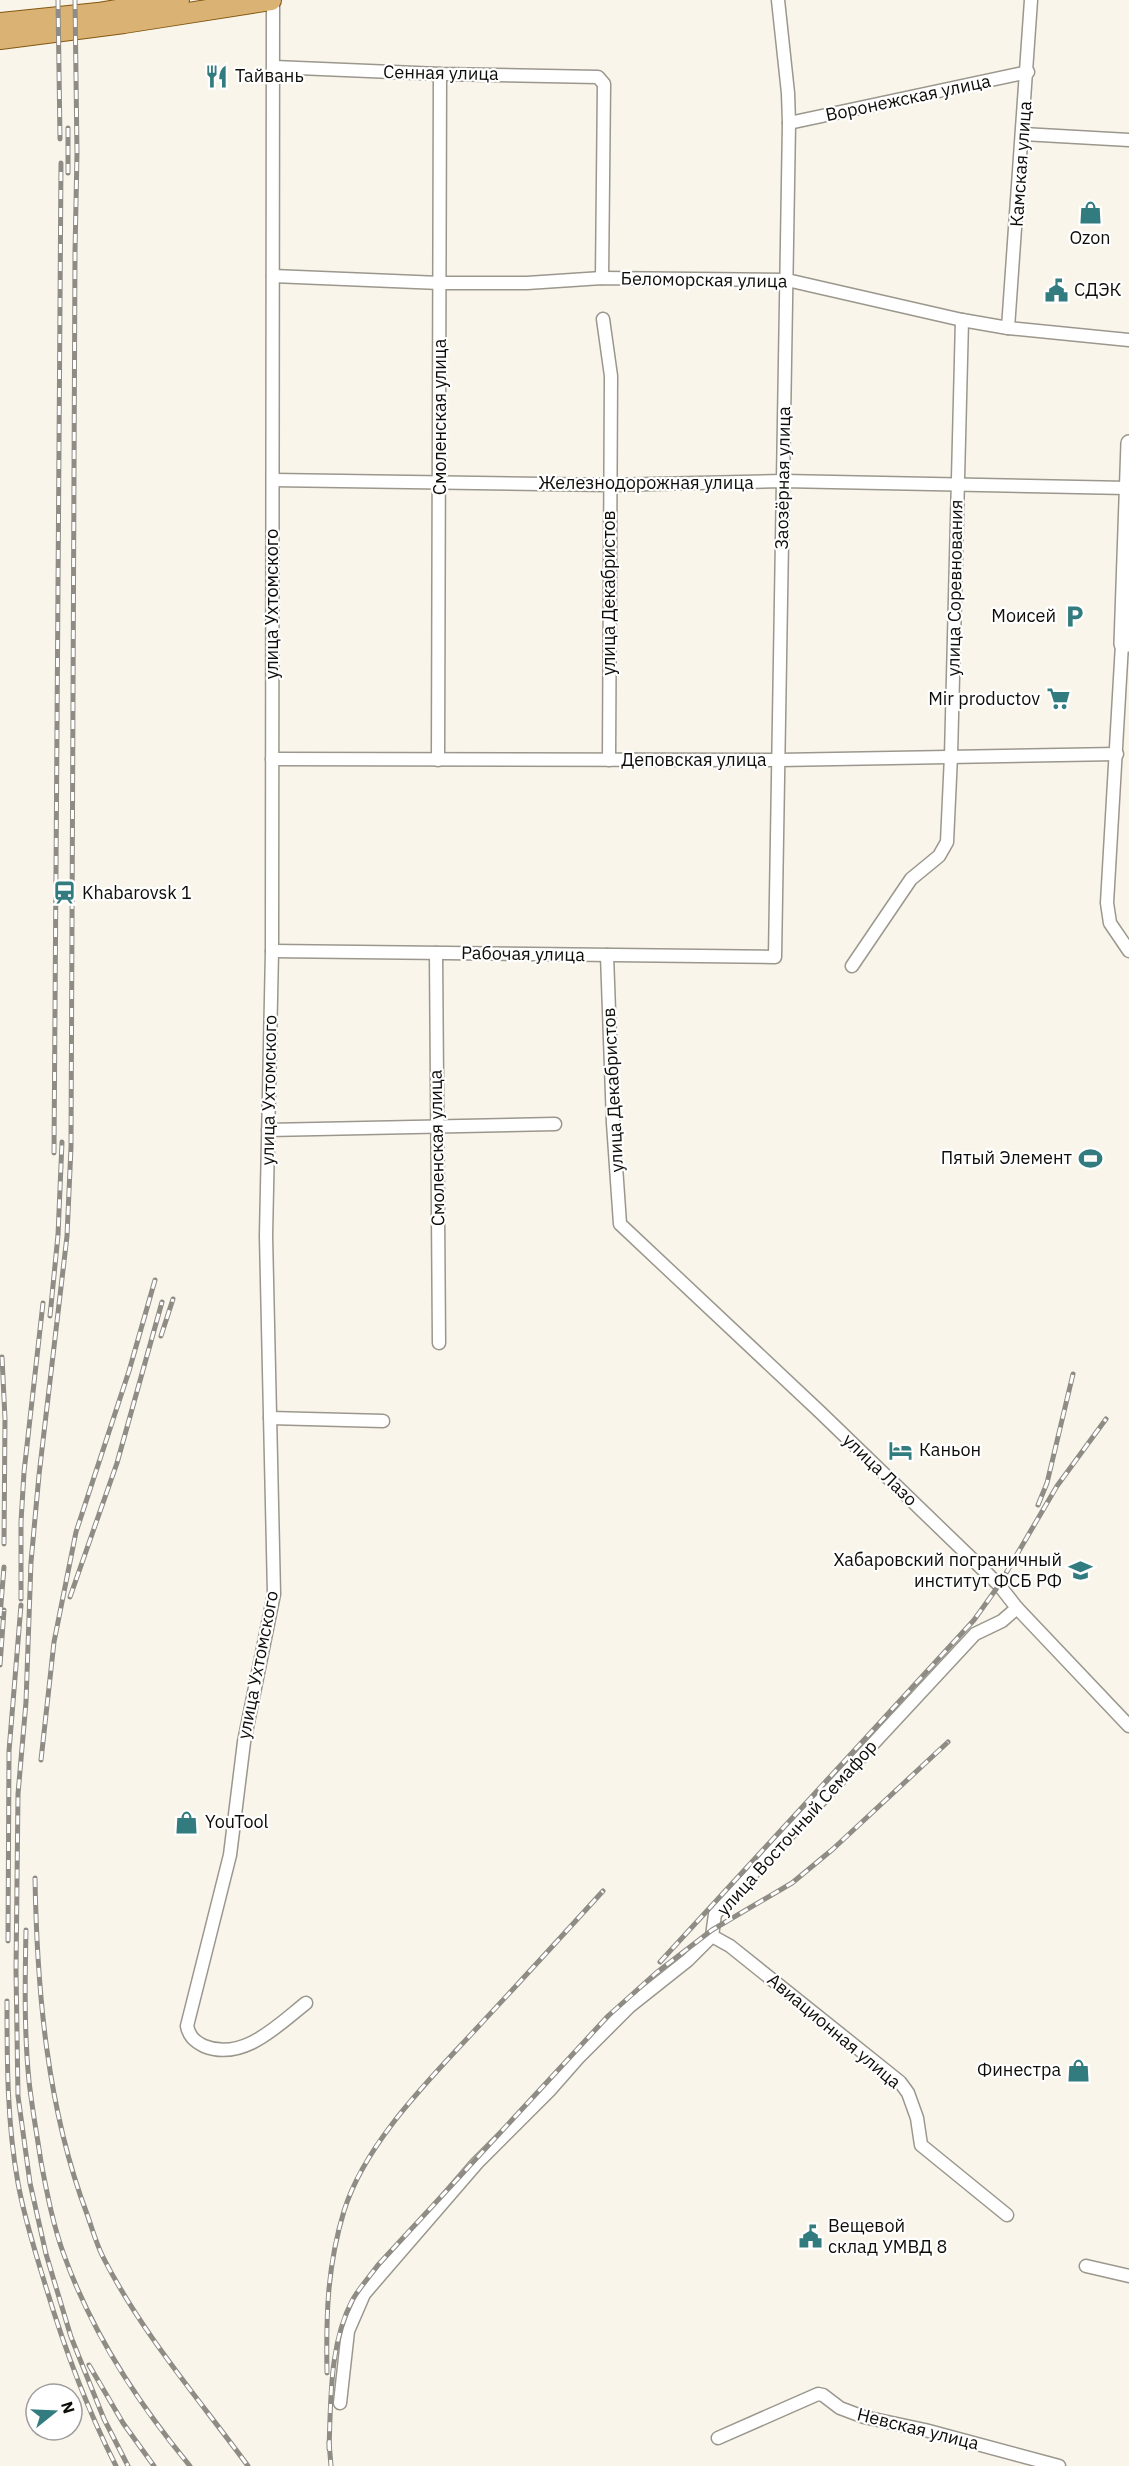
<svg xmlns="http://www.w3.org/2000/svg" width="1129" height="2466" font-family="'IBM Plex Sans',sans-serif">
<style>
.lines{fill:none;stroke-linecap:round;stroke-linejoin:round}
.minor-casing{stroke:#9b978d;stroke-width:15}
.tertiary-casing{stroke:#9b978d;stroke-width:18}
.primary-casing{stroke:#835711;stroke-width:22}
.minor{stroke:#fff;stroke-width:12}
.tertiary{stroke:#fff;stroke-width:15}
.primary{stroke:#dab273;stroke-width:20}
.rail-casing{stroke:#8f8c85;stroke-width:5}
.rail{stroke:#fff;stroke-width:3;stroke-dasharray:9;stroke-linecap:butt}
.labels{text-anchor:middle;stroke-width:4.5;stroke-linejoin:round;paint-order:stroke}
.street-label{font-size:18px;fill:#0e0d09;stroke:#fff}
.poi-label{font-size:18px;fill:#0e0d09;stroke:#fff;text-anchor:start}
</style>
<rect width="100%" height="100%" fill="#f9f5ea"/>
<g class="lines">
<defs>
<g id="minor">
<path d="M 273,0 L 272,951 L 266,1236 L 274,1594 L 244,1742 L 230,1855 L 187,2026 C 189,2036 194,2041 204,2046 C 243,2062 278,2025 306,2003"/>
<path d="M 274,67 L 440,74 L 598,77 L 604,84 L 602,278"/>
<path d="M 789,123 L 1028,72"/>
<path d="M 1023,134 L 1129,140"/>
<path d="M 273,276 L 440,283 L 527,283 L 602,278 L 787,280 L 962,320 L 1008,328 L 1129,340"/>
<path d="M 603,319 L 611,376 L 609,760"/>
<path d="M 1008,328 L 1031,0"/>
<path d="M 273,480 L 609,485 L 783,481 L 1127,488"/>
<path d="M 1122,644 L 1107,903 L 1110,923 L 1129,951"/>
<path d="M 272,759 L 779,760 L 1117,754"/>
<path d="M 438,760 L 440,74"/>
<path d="M 272,951 L 775,957 L 789,123 L 788,93 L 778,0"/>
<path d="M 436,953 L 439,1343"/>
<path d="M 607,955 L 613,1123 L 620,1224 L 820,1412 L 999,1585 L 1017,1608 L 1129,1726"/>
<path d="M 852,966 L 911,879 L 939,856 L 947,842 L 951,756 L 962,320"/>
<path d="M 268,1130 L 555,1124"/>
<path d="M 270,1418 L 383,1421"/>
<path d="M 712,1936 L 730,1946 L 900,2082 L 908,2093 L 917,2118 L 921,2145 L 1007,2215"/>
<path d="M 1086,2266 L 1129,2276"/>
<path d="M 340,2403 L 348,2331 L 364,2294 L 477,2163 L 549,2091 L 578,2058 L 630,2006 L 688,1960 L 712,1936 L 715,1914 L 975,1634 L 1002,1621 L 1017,1608"/>
<path d="M 718,2438 L 818,2394 L 823,2395 L 840,2408 L 864,2417 L 925,2430 L 1059,2466"/>
</g>
<path id="tertiary" d="M 1129,443 L 1122,644 L 1129,644"/>
<g id="primary">
<path d="M 0,23 L 98,13 L 179,0"/>
<path d="M 0,39 L 124,23 L 271,0"/>
</g>
</defs>
<!-- minor casing -->
<use href="#minor" class="minor-casing"/>
<!-- tertiary casing -->
<use href="#tertiary" class="tertiary-casing"/>
<!-- primary casing -->
<use href="#primary" class="primary-casing"/>
<!-- minor -->
<use href="#minor" class="minor"/>
<!-- tertiary -->
<use href="#tertiary" class="tertiary"/>
<!-- primary -->
<use href="#primary" class="primary"/>
<defs>
<g id="rail">
<path d="M 58,0 L 60,139"/>
<path d="M 75,0 L 77,153 L 75,252 L 71,1147 L 67,1236 L 39,1475 L 31,1562 L 26,1702 L 18,1794 L 16,1970 L 18,2096 L 30,2183 L 46,2254 L 71,2337 L 104,2419 L 128,2466"/>
<path d="M 68,128 L 68,173"/>
<path d="M 54,1153 L 61,163"/>
<path d="M 50,1316 L 58,1235 L 62,1142"/>
<path d="M 161,1336 L 173,1299"/>
<path d="M 2,1357 L 5,1419 L 4,1544"/>
<path d="M 1038,1505 L 1047,1483 L 1073,1374"/>
<path d="M 70,1597 L 117,1463 L 162,1302"/>
<path d="M 21,1599 L 21,1522 L 24,1472 L 43,1303"/>
<path d="M 0,1616 L 4,1567"/>
<path d="M 0,1665 L 4,1610"/>
<path d="M 41,1760 L 54,1642 L 76,1532 L 129,1371 L 155,1280"/>
<path d="M 35,1878 C 37,1991 47,2108 87,2214 C 92,2228 96,2243 103,2257 C 141,2332 198,2398 248,2466"/>
<path d="M 26,1930 C 25,1980 24,2031 29,2081 C 32,2108 37,2135 41,2162 C 47,2193 53,2225 64,2255 C 92,2333 137,2402 190,2466"/>
<path d="M 8,1941 L 9,1751 L 21,1605"/>
<path d="M 660,1962 L 974,1620 L 999,1585 L 1057,1486 L 1106,1419"/>
<path d="M 7,2001 C 7,2061 7,2123 18,2183 C 24,2217 35,2251 45,2284 C 64,2347 86,2407 116,2466"/>
<path d="M 89,2365 L 123,2423 L 154,2466"/>
<path d="M 327,2373 C 326,2316 327,2267 344,2211 C 365,2143 429,2080 477,2028 C 519,1983 561,1937 603,1891"/>
<path d="M 329,2442 L 331,2466"/>
<path d="M 329,2449 C 331,2400 329,2344 353,2299 C 360,2287 370,2276 378,2265 L 608,2016 L 656,1973 L 712,1930 L 792,1883 L 833,1849 L 948,1742"/>
</g>
</defs>
<!-- rail casing -->
<use href="#rail" class="rail-casing"/>
<!-- rail -->
<use href="#rail" class="rail"/>
</g>
<!-- icons -->
<defs>
<symbol id="restaurant-bare" viewBox="-9 -9 18 18"><path d="M-5-6h1v4h1v-4h1v4h1v-4h1v5L-1.5 .5V6h-2V.5L-5-1ZM5-6V6H3V1.5H1.5Q1.5-4 5-6Z" fill="#327b7f" stroke="#fff" stroke-width="2.5" paint-order="stroke"/></symbol>
<symbol id="shop-bare" viewBox="-9 -9 18 18"><path d="M-5-2.5h2.3a2.7 3.5 0 0 1 5.4 0H5L5.5 6h-11ZM-1.5-2.5h3a1.5 2.3 0 0 0-3 0Z" fill="#327b7f" stroke="#fff" stroke-width="2.5" paint-order="stroke"/></symbol>
<symbol id="civic-bare" viewBox="-9 -9 18 18"><path d="M-.6-6.5H3V-4.5H.6V-3L4-1V1h2V6H-6V1h2V-1L-.6-3ZM-1.2 2.5V6h2.4V2.5Z" fill="#327b7f" stroke="#fff" stroke-width="2.5" paint-order="stroke"/></symbol>
<symbol id="parking-bare" viewBox="-9 -9 18 18"><path d="M-3.5-5.5H1a3.5 3.5 0 0 1 0 7H-1V5.5H-3.5ZM-1-3.4V-.6H.8a1.4 1.4 0 0 0 0-2.8Z" fill="#327b7f" stroke="#fff" stroke-width="2.5" paint-order="stroke"/></symbol>
<symbol id="supermarket-bare" viewBox="-9 -9 18 18"><path d="M-6-5.5h2.5l.6 2H6L4.5 2H-2.5L-4.4-4H-6ZM-1.5 3.2a1.3 1.3 0 1 0 .1 0ZM3 3.2a1.3 1.3 0 1 0 .1 0Z" fill="#327b7f" stroke="#fff" stroke-width="2.5" paint-order="stroke"/></symbol>
<symbol id="station-bare" viewBox="-9 -9 18 18"><path d="M-3-6H3Q5-6 5-4V2Q5 4 3 4L4.5 6H3L1.5 4h-3L-3 6H-4.5L-3 4Q-5 4-5 2V-4Q-5-6-3-6ZM-3.5-4v3h7v-3ZM-3.5 1v1.5H-2V1ZM2 1v1.5H3.5V1Z" fill="#327b7f" stroke="#fff" stroke-width="2.5" paint-order="stroke"/></symbol>
<symbol id="stadium-bare" viewBox="-9 -9 18 18"><path d="M0-5a6.5 5 0 1 0 0 10a6.5 5 0 1 0 0-10ZM-3.5-1.8h7v3.6h-7Z" fill="#327b7f" stroke="#fff" stroke-width="2.5" paint-order="stroke"/></symbol>
<symbol id="hotel-bare" viewBox="-9 -9 18 18"><path d="M-6-4.5h1.5V1H6V5H4.5V3h-9V5H-6ZM-4 0a1.8 1.8 0 1 1 3.6 0ZM.5 0V-2.5h3Q6-2.5 6 0Z" fill="#327b7f" stroke="#fff" stroke-width="2.5" paint-order="stroke"/></symbol>
<symbol id="university-bare" viewBox="-9 -9 18 18"><path d="M0-5L7-2L0 1L-7-2ZM-4 1L0 2.5L4 1V4Q0 6-4 4Z" fill="#327b7f" stroke="#fff" stroke-width="2.5" paint-order="stroke"/></symbol>
</defs>
<g fill-rule="evenodd">
<use href="#restaurant-bare" x="200" y="60" width="33" height="33"/>
<use href="#shop-bare" x="1074" y="196" width="33" height="33"/>
<use href="#civic-bare" x="1040" y="274" width="33" height="33"/>
<use href="#parking-bare" x="1058" y="600" width="33" height="33"/>
<use href="#supermarket-bare" x="1042" y="682" width="33" height="33"/>
<use href="#station-bare" x="48" y="876" width="33" height="33"/>
<use href="#stadium-bare" x="1074" y="1142" width="33" height="33"/>
<use href="#hotel-bare" x="884" y="1434" width="33" height="33"/>
<use href="#university-bare" x="1064" y="1554" width="33" height="33"/>
<use href="#shop-bare" x="170" y="1806" width="33" height="33"/>
<use href="#shop-bare" x="1062" y="2054" width="33" height="33"/>
<use href="#civic-bare" x="794" y="2220" width="33" height="33"/>
</g>
<g class="labels">
<!-- street labels -->
<g class="street-label">
<text transform="translate(441 73) rotate(1)" y="6">Сенная улица</text>
<text transform="translate(908 98) rotate(-12)" y="6">Воронежская улица</text>
<text transform="translate(1021 164) rotate(-86)" y="6">Камская улица</text>
<text transform="translate(704 280) rotate(1)" y="6">Беломорская улица</text>
<text transform="translate(440 417) rotate(-90)" y="6">Смоленская улица</text>
<text transform="translate(783 478) rotate(-89)" y="6">Заозёрная улица</text>
<text x="646" y="489">Железнодорожная улица</text>
<text transform="translate(955 588) rotate(-89)" y="6">улица Соревнования</text>
<text transform="translate(609 593) rotate(-90)" y="6">улица Декабристов</text>
<text transform="translate(272 604) rotate(-90)" y="6">улица Ухтомского</text>
<text x="694" y="766">Деповская улица</text>
<text transform="translate(523 954) rotate(1)" y="6">Рабочая улица</text>
<text transform="translate(269 1090) rotate(-89)" y="6">улица Ухтомского</text>
<text transform="translate(613 1090) rotate(-93)" y="6">улица Декабристов</text>
<text transform="translate(437 1148) rotate(-91)" y="6">Смоленская улица</text>
<text transform="translate(880 1470) rotate(44)" y="6">улица Лазо</text>
<text transform="translate(258 1665) rotate(-79)" y="6">улица Ухтомского</text>
<text transform="translate(797 1828) rotate(-48)" y="6">улица Восточный Семафор</text>
<text transform="translate(834 2031) rotate(40)" y="6">Авиационная улица</text>
<text transform="translate(918 2429) rotate(14)" y="6">Невская улица</text>
</g>
<!-- poi labels -->
<g class="poi-label">
<text x="235" y="82">Тайвань</text>
<text x="1090" y="244" text-anchor="middle">Ozon</text>
<text x="1074" y="296">СДЭК</text>
<text x="1056" y="622" text-anchor="end">Моисей</text>
<text x="1040" y="705" text-anchor="end">Mir productov</text>
<text x="82" y="899">Khabarovsk 1</text>
<text x="1072" y="1164" text-anchor="end">Пятый Элемент</text>
<text x="919" y="1456">Каньон</text>
<text x="1062" y="1566" text-anchor="end">Хабаровский пограничный<tspan x="1062" dy="21">институт ФСБ РФ</tspan></text>
<text x="205" y="1828">YouTool</text>
<text x="1061" y="2076" text-anchor="end">Финестра</text>
<text x="828" y="2232">Вещевой<tspan x="828" dy="21">склад УМВД 8</tspan></text>
</g>
</g>
<!-- north arrow -->
<g transform="translate(54 2412) rotate(72)"><circle r="28" fill="#ffffff" stroke="#9f9e9d" stroke-width="1.5"/>
<path d="M0-4.5L10 22L0 15L-10 22Z" fill="#327b7f"/>
<text y="-9" font-size="16" font-weight="bold" text-anchor="middle" fill="#0e0d09">N</text>
</g>
</svg>
